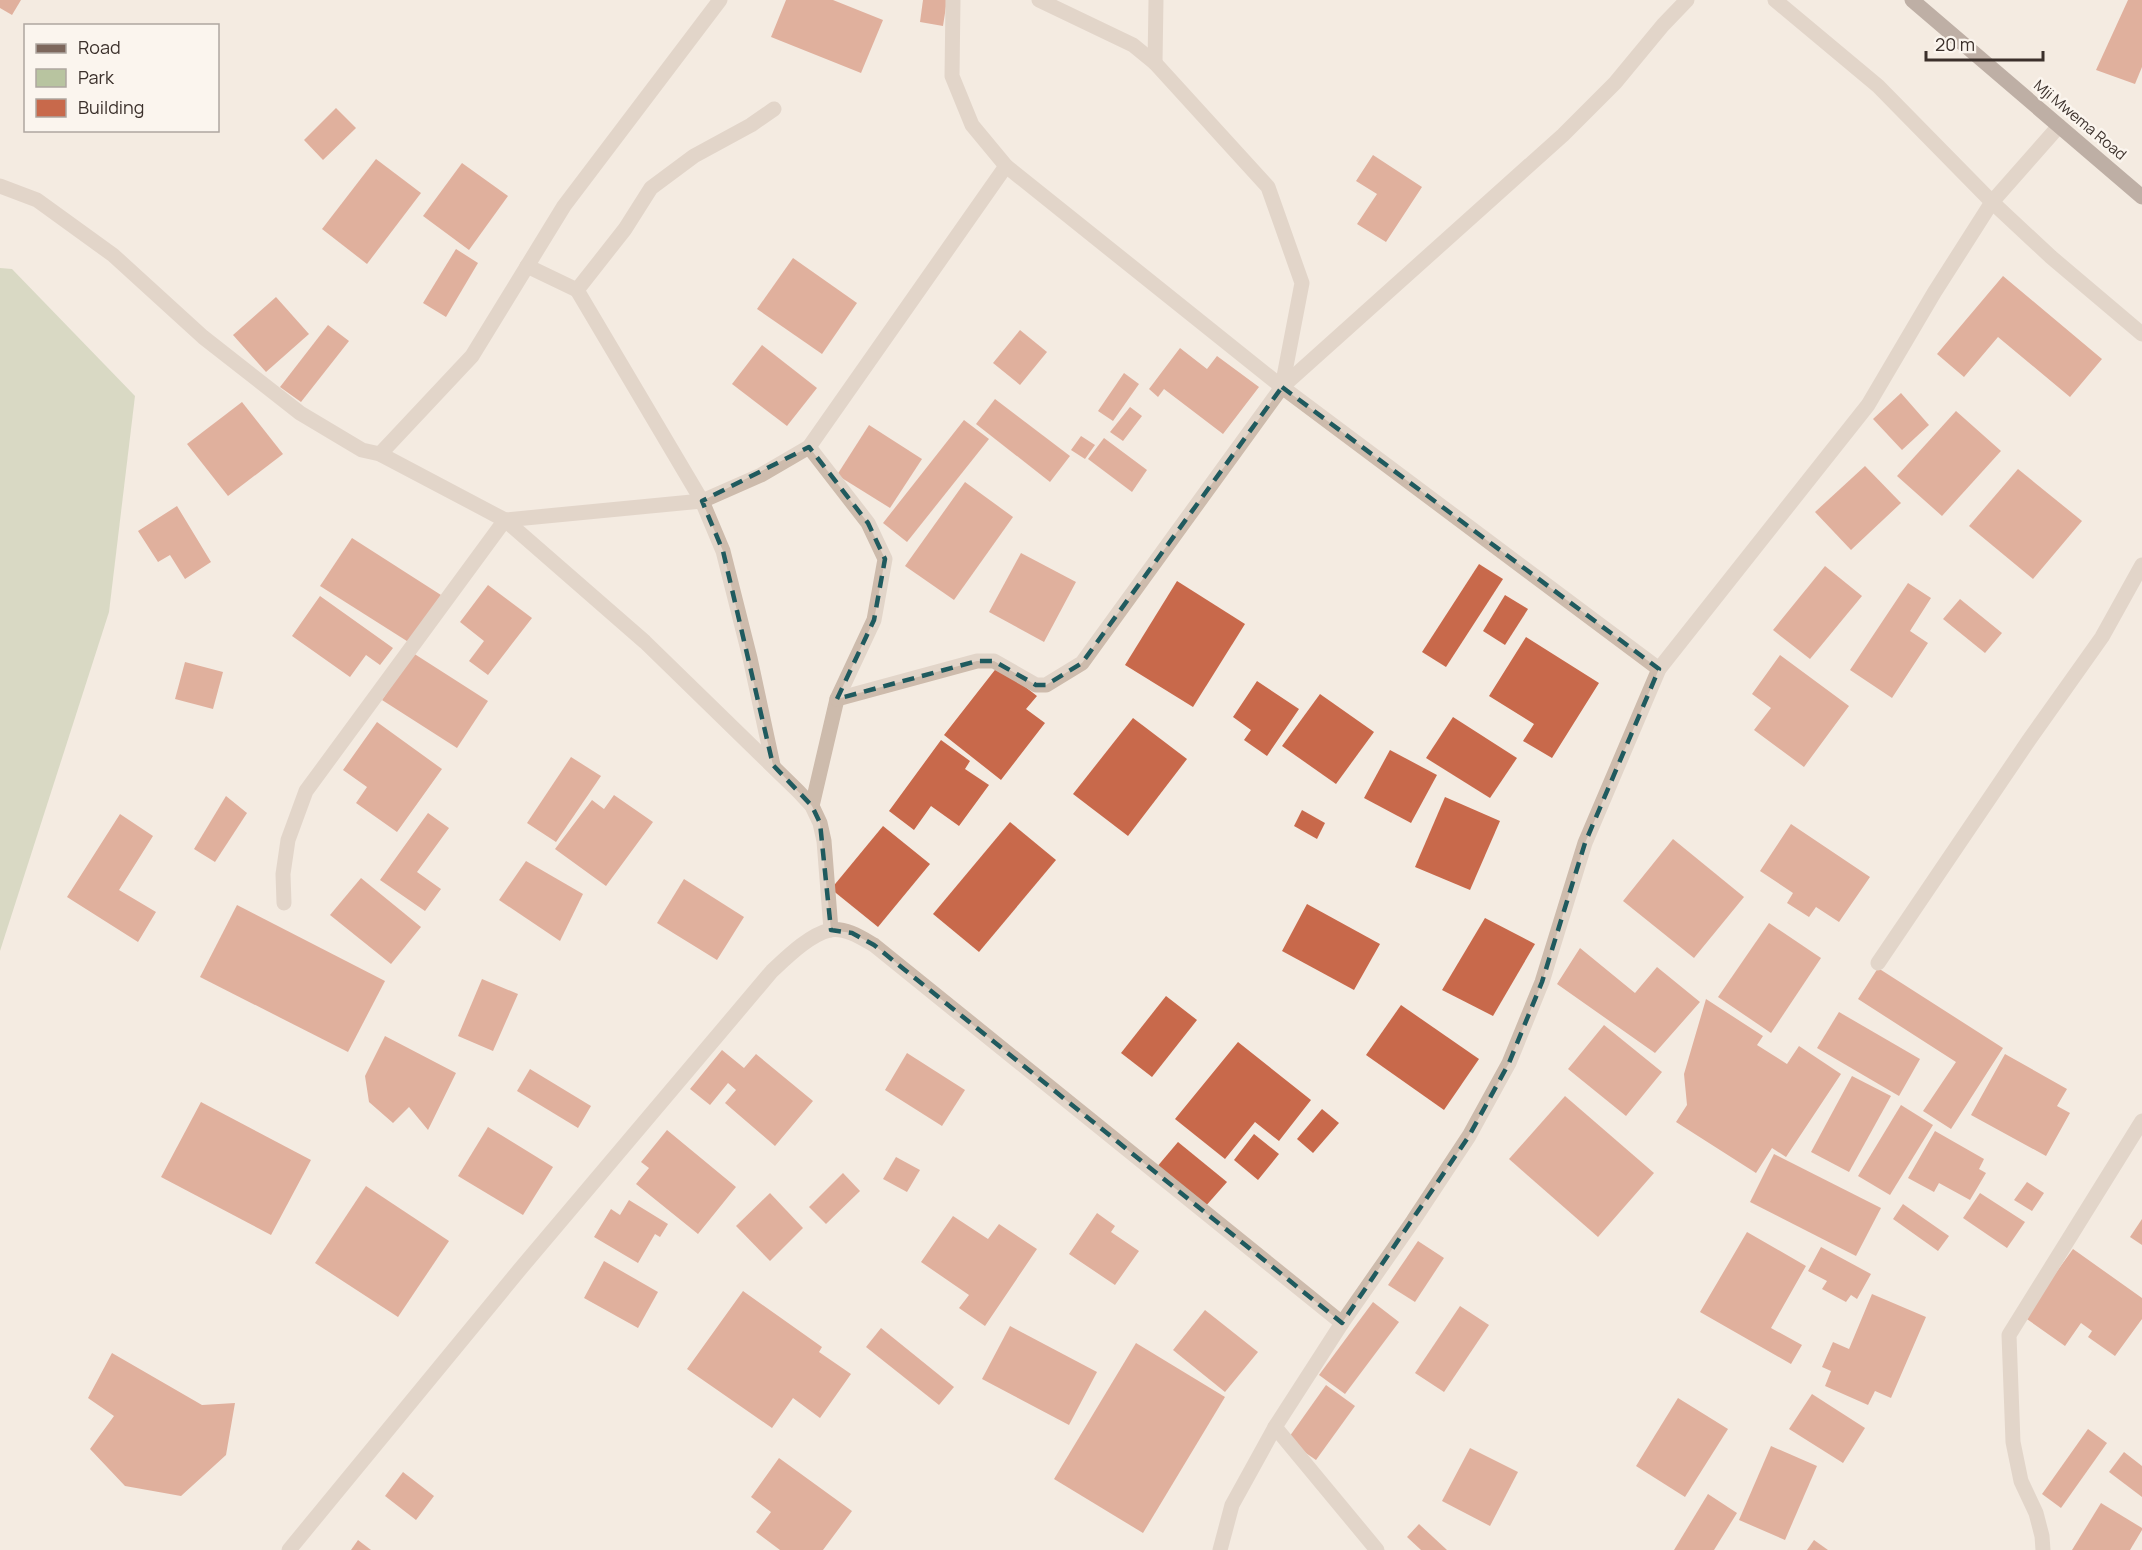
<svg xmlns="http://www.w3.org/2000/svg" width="2142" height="1550" font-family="Manrope,sans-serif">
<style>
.green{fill:#b8c4a0}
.building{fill:#c8694b}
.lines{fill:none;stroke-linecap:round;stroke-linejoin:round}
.minor{stroke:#cdbbac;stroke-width:15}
.major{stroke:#7d675c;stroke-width:15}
.marked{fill:none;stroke:#1f5a5e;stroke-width:4.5;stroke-dasharray:12 8;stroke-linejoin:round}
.labels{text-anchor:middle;stroke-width:5;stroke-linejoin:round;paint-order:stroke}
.street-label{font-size:15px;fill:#3b302b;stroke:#fbf5ee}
</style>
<rect width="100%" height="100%" fill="#f4ebe1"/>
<!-- green -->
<path class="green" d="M 0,268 L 12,269 L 135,396 L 109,612 L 0,951 Z"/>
<!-- building -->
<g class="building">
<path d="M 0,0 L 21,0 L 12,15 L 0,8 Z"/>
<path d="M 786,0 L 833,0 L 883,20 L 861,73 L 771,37 Z"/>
<path d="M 923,0 L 947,0 L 943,26 L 920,22 Z"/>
<path d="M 2128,0 L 2142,0 L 2142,67 L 2135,84 L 2096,70 Z"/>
<path d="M 336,108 L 356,128 L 323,160 L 304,140 Z"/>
<path d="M 1373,155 L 1422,187 L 1386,242 L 1357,224 L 1377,194 L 1356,181 Z"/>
<path d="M 376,159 L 421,193 L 367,264 L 322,229 Z"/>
<path d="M 462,163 L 508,196 L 469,250 L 423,216 Z"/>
<path d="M 456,249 L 478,263 L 446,317 L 423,303 Z"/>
<path d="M 793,258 L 857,303 L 822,354 L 757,309 Z"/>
<path d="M 2003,276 L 2102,359 L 2070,397 L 1998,337 L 1964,377 L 1937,354 Z"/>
<path d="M 276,297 L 309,334 L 266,372 L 233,335 Z"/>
<path d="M 328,325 L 349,341 L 301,402 L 280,387 Z"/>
<path d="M 1020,330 L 1047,352 L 1020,385 L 993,363 Z"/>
<path d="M 762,345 L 817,388 L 787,426 L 732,384 Z"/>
<path d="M 1180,348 L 1207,369 L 1217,356 L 1259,387 L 1223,434 L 1164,389 L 1158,397 L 1149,389 Z"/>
<path d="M 1124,373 L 1139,384 L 1113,421 L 1098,411 Z"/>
<path d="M 1901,393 L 1929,425 L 1902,450 L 1873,419 Z"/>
<path d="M 995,399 L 1070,456 L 1050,482 L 976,424 Z"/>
<path d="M 242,402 L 283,454 L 228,496 L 187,444 Z"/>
<path d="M 1130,407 L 1142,416 L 1123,441 L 1110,432 Z"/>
<path d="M 1956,411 L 2001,451 L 1942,516 L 1897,476 Z"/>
<path d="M 964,420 L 989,439 L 907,542 L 883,523 Z"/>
<path d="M 869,425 L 922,459 L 890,508 L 837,475 Z"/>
<path d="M 1081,436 L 1095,445 L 1085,459 L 1071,450 Z"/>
<path d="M 1104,438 L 1147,470 L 1132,492 L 1088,459 Z"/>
<path d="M 1865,466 L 1901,503 L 1851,550 L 1815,512 Z"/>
<path d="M 2018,469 L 2082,521 L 2033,579 L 1969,526 Z"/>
<path d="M 965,482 L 1013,517 L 954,600 L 905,566 Z"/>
<path d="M 177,506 L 211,562 L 185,579 L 170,555 L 158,562 L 138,531 Z"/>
<path d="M 352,538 L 441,595 L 410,643 L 320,586 Z"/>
<path d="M 1021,553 L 1076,582 L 1044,642 L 989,612 Z"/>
<path d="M 1479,564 L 1503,579 L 1446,667 L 1422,652 Z"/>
<path d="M 1825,566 L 1862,596 L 1810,659 L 1773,630 Z"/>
<path d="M 1177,581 L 1245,624 L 1193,707 L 1125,665 Z"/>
<path d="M 1908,583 L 1931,598 L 1910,631 L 1928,643 L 1892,698 L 1850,670 Z"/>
<path d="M 488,585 L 532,618 L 488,675 L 469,661 L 484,641 L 460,622 Z"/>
<path d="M 1505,595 L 1528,609 L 1505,645 L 1483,631 Z"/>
<path d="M 320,596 L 393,648 L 380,665 L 366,655 L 350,677 L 292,636 Z"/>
<path d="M 1960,599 L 2002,633 L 1985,653 L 1943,619 Z"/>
<path d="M 1526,637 L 1599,683 L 1552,758 L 1523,741 L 1534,724 L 1489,696 Z"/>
<path d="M 413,653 L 488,701 L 457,748 L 382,700 Z"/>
<path d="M 1780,655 L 1849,706 L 1804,767 L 1754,730 L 1771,708 L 1752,694 Z"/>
<path d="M 185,662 L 223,672 L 213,709 L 175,699 Z"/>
<path d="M 998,666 L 1037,696 L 1026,709 L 1045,723 L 1001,780 L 944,735 Z"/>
<path d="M 1257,681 L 1299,709 L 1267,756 L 1244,740 L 1251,730 L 1233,717 Z"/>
<path d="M 1320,694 L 1374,732 L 1336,784 L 1282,746 Z"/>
<path d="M 1453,717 L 1517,758 L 1490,798 L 1426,758 Z"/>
<path d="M 1133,718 L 1187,759 L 1128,836 L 1073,794 Z"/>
<path d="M 377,722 L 442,769 L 397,832 L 356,803 L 367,787 L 343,770 Z"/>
<path d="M 941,740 L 970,761 L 965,769 L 989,785 L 959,826 L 931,806 L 914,830 L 889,811 Z"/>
<path d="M 1390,750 L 1437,775 L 1411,823 L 1364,798 Z"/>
<path d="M 571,757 L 601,776 L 556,842 L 527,823 Z"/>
<path d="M 614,795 L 653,822 L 606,886 L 555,849 L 592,800 L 604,809 Z"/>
<path d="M 226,796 L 247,813 L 215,862 L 194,849 Z"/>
<path d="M 1445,797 L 1500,821 L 1470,890 L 1415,867 Z"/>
<path d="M 1302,810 L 1325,823 L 1317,839 L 1294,826 Z"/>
<path d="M 428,813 L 449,828 L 417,872 L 441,889 L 425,911 L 380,880 Z"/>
<path d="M 120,814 L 153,836 L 119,890 L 156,912 L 138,942 L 67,897 Z"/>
<path d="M 1010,822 L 1056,860 L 979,952 L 933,914 Z"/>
<path d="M 1791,824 L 1870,877 L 1839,922 L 1816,907 L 1809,917 L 1787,903 L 1793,893 L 1760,871 Z"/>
<path d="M 883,826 L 930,864 L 878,927 L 831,889 Z"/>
<path d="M 1673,839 L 1744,897 L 1694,958 L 1623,901 Z"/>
<path d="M 526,861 L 583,894 L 560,941 L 499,900 Z"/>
<path d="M 361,878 L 421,927 L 391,964 L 330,915 Z"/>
<path d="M 684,879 L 744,917 L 717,960 L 657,923 Z"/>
<path d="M 1307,904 L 1380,944 L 1354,990 L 1282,951 Z"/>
<path d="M 237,905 L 385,981 L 348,1052 L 200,977 Z"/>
<path d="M 1485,918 L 1535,944 L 1493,1016 L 1442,990 Z"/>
<path d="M 1769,923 L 1821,958 L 1771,1033 L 1718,997 Z"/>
<path d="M 1580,948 L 1635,993 L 1657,967 L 1700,1002 L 1655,1053 L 1557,984 Z"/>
<path d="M 1878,968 L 2003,1048 L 1951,1129 L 1923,1111 L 1956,1062 L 1858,999 Z"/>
<path d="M 482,979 L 518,994 L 493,1051 L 458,1036 Z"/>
<path d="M 1166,996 L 1197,1020 L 1152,1077 L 1121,1053 Z"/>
<path d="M 1706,999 L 1763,1036 L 1757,1045 L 1787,1064 L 1799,1046 L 1841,1074 L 1786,1157 L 1772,1148 L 1756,1173 L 1676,1122 L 1687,1105 L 1684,1074 Z"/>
<path d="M 1401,1005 L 1479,1059 L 1444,1110 L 1366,1055 Z"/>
<path d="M 1839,1012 L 1920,1059 L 1899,1096 L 1817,1048 Z"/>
<path d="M 1604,1025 L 1662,1072 L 1626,1116 L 1568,1069 Z"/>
<path d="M 385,1036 L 456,1073 L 428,1130 L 409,1107 L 393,1123 L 369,1102 L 365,1076 Z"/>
<path d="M 1238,1042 L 1311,1100 L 1279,1141 L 1255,1122 L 1225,1159 L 1175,1119 Z"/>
<path d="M 722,1050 L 744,1068 L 756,1054 L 813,1101 L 775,1146 L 725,1103 L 736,1090 L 728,1083 L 710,1105 L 690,1089 Z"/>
<path d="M 907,1053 L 965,1090 L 942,1126 L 885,1090 Z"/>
<path d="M 2005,1054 L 2067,1089 L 2057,1106 L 2070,1113 L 2046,1156 L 1971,1115 Z"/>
<path d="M 530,1069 L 591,1106 L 578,1128 L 517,1091 Z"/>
<path d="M 1852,1076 L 1891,1096 L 1849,1172 L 1811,1152 Z"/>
<path d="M 1565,1096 L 1654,1173 L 1598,1237 L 1509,1159 Z"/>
<path d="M 201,1102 L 311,1160 L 271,1235 L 161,1177 Z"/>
<path d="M 1901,1105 L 1933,1125 L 1890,1195 L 1858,1176 Z"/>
<path d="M 1322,1109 L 1339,1123 L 1313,1153 L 1297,1139 Z"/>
<path d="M 488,1127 L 553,1167 L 523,1215 L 458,1176 Z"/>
<path d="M 667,1130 L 736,1187 L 698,1234 L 636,1184 L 649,1168 L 641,1162 Z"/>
<path d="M 1935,1131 L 1984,1159 L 1979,1169 L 1986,1173 L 1970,1200 L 1939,1183 L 1934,1192 L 1908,1178 Z"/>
<path d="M 1254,1134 L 1279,1154 L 1258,1180 L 1234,1160 Z"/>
<path d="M 1178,1142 L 1227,1182 L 1204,1208 L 1156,1168 Z"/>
<path d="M 1774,1154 L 1881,1208 L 1856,1256 L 1750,1202 Z"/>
<path d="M 896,1157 L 920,1170 L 907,1192 L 883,1179 Z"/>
<path d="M 843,1173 L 860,1191 L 826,1224 L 809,1207 Z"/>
<path d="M 2027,1182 L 2044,1193 L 2032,1211 L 2014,1200 Z"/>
<path d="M 366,1186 L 449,1241 L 398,1317 L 315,1263 Z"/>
<path d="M 770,1193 L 803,1228 L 770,1261 L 736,1226 Z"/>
<path d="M 1980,1193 L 2025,1222 L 2007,1248 L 1963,1218 Z"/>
<path d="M 629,1200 L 668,1224 L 660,1237 L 655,1234 L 638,1263 L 594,1237 L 611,1209 L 620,1215 Z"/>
<path d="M 1903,1204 L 1949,1236 L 1938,1251 L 1893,1219 Z"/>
<path d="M 1097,1213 L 1115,1226 L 1111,1232 L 1139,1251 L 1115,1285 L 1069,1254 Z"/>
<path d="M 953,1216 L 988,1239 L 999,1224 L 1037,1249 L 985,1326 L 959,1308 L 969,1295 L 921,1262 Z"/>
<path d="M 2142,1219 L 2142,1245 L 2130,1237 Z"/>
<path d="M 1747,1232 L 1806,1266 L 1771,1328 L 1802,1345 L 1791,1364 L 1700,1312 Z"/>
<path d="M 1418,1241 L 1444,1258 L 1415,1302 L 1388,1285 Z"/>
<path d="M 1821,1247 L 1871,1274 L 1857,1299 L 1851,1295 L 1846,1302 L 1822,1289 L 1827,1281 L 1808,1271 Z"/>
<path d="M 2073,1249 L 2142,1298 L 2142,1319 L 2115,1356 L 2088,1337 L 2092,1331 L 2081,1323 L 2065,1346 L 2024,1317 Z"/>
<path d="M 604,1261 L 658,1292 L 638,1328 L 584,1298 Z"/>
<path d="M 743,1291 L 822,1347 L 819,1352 L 851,1374 L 820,1418 L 793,1398 L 772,1428 L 687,1369 Z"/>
<path d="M 1872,1294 L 1926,1317 L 1891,1398 L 1875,1391 L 1868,1405 L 1825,1386 L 1831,1371 L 1822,1367 L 1833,1342 L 1849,1349 Z"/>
<path d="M 1373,1302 L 1399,1322 L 1345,1394 L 1319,1375 Z"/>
<path d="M 1460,1306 L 1489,1325 L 1444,1392 L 1415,1373 Z"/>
<path d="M 1205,1310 L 1258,1352 L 1225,1392 L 1173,1350 Z"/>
<path d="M 1010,1326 L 1097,1372 L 1069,1425 L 982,1379 Z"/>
<path d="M 881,1328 L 954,1387 L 939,1405 L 866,1347 Z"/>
<path d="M 1136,1343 L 1225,1397 L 1143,1533 L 1054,1479 Z"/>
<path d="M 112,1353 L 202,1405 L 235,1403 L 226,1455 L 181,1496 L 125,1486 L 90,1449 L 114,1416 L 88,1398 Z"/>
<path d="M 1326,1385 L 1355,1406 L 1316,1460 L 1287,1440 Z"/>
<path d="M 1812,1394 L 1865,1428 L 1843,1463 L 1789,1429 Z"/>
<path d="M 1678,1398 L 1728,1429 L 1685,1497 L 1636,1466 Z"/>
<path d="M 2088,1429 L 2107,1443 L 2061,1508 L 2042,1494 Z"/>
<path d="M 1771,1446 L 1817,1466 L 1785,1540 L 1739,1520 Z"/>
<path d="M 1470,1448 L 1518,1472 L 1490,1526 L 1442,1501 Z"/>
<path d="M 2124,1452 L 2142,1466 L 2142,1497 L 2109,1472 Z"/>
<path d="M 779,1458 L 852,1511 L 823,1550 L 780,1550 L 756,1532 L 771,1512 L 751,1497 Z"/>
<path d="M 403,1472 L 434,1496 L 416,1520 L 385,1496 Z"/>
<path d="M 1708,1494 L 1737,1513 L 1714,1550 L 1674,1550 Z"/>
<path d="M 2101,1503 L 2142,1528 L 2142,1530 L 2130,1550 L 2072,1550 Z"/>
<path d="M 1419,1524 L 1447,1550 L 1421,1550 L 1407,1537 Z"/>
<path d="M 358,1540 L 371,1550 L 351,1550 Z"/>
<path d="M 1814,1540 L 1828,1550 L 1807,1550 Z"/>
</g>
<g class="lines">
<!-- minor -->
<g class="minor">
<path d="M 1039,0 L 1133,45 L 1155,63 L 1268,187 L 1302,283 L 1282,387 L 1659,669"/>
<path d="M 1775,0 L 1878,86 L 1992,202 L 2051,257 L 2142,334"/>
<path d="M 1155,63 L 1156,0"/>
<path d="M 1006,166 L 1282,387"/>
<path d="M 0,186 L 37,200 L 113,255 L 203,337 L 300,413 L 362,450 L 380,454 L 505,520 L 645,642 L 798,791 L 812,806 L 820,823 L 824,841 L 831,930"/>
<path d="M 527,266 L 577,290 L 625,229 L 651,188 L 694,156 L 751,125 L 774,109"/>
<path d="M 577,290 L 702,501 L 723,551 L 750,658 L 773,765"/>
<path d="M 809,447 L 868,523 L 885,559 L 874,620 L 837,699 L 812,806"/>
<path d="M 380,454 L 472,356 L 564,206 L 720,0"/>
<path d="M 837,699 L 977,661 L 994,661 L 1036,685 L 1046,685 L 1082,663 L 1282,387 L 1563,135 L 1615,83 L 1663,25 L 1687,0"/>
<path d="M 284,903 L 283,874 L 288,840 L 306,791 L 505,520 L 702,501 L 761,475 L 809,447 L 1006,166 L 972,125 L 952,76 L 953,0"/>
<path d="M 1878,963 L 2029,740 L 2102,637 L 2142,565"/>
<path d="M 1275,1427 L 1377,1550"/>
<path d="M 289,1550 L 521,1268 L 772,971 C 787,957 809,935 830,930 C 845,927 862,938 874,945 L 1342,1323"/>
<path d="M 1220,1550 L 1232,1505 L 1275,1427 L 1342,1323 L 1413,1221 L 1469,1136 L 1509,1063 L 1542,982 L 1585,843 L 1659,669 L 1868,405 L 1934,293 L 1992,202 L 2059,126"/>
<path d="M 2043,1550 L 2042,1536 L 2036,1513 L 2021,1481 L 2013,1442 L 2009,1335 L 2142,1121"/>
</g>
<!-- major -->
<path class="major" d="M 1912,0 L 2142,197"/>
</g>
<!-- marked area -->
<path d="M0 0H2142V1550H0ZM 1282,387 L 1659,669 L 1585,843 L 1542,982 L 1509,1063 L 1469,1136 L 1342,1323 L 874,945 L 852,933 L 831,930 L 820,823 L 812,806 L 773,765 L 723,551 L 702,501 L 809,447 L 868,523 L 885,559 L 874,620 L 837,699 L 977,661 L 994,661 L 1036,685 L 1046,685 L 1082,663 Z" fill="#f4ebe1" fill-opacity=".55" fill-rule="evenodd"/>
<path class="marked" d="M 1282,387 L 1659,669 L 1585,843 L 1542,982 L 1509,1063 L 1469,1136 L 1342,1323 L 874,945 L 852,933 L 831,930 L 820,823 L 812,806 L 773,765 L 723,551 L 702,501 L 809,447 L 868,523 L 885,559 L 874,620 L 837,699 L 977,661 L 994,661 L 1036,685 L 1046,685 L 1082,663 Z"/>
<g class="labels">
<!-- street labels -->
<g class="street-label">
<text transform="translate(2080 120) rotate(40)" y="5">Mji Mwema Road</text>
</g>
</g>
<!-- legend -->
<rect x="24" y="24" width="195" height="108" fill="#fbf5ee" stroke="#aea6a0" stroke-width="1.5"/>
<rect x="36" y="44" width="30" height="9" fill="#7d675c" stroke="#aea6a0" stroke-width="1.5"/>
<text x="78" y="54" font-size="18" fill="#3b302b">Road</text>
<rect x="36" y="69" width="30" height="18" fill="#b8c4a0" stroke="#aea6a0" stroke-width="1.5"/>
<text x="78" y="84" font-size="18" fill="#3b302b">Park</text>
<rect x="36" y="99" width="30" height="18" fill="#c8694b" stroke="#aea6a0" stroke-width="1.5"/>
<text x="78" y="114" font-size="18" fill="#3b302b">Building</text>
<!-- scale -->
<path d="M1926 51v9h117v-9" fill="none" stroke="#3b302b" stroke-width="3"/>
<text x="1935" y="51" font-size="18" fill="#3b302b" stroke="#fbf5ee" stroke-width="4.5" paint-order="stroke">20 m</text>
</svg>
